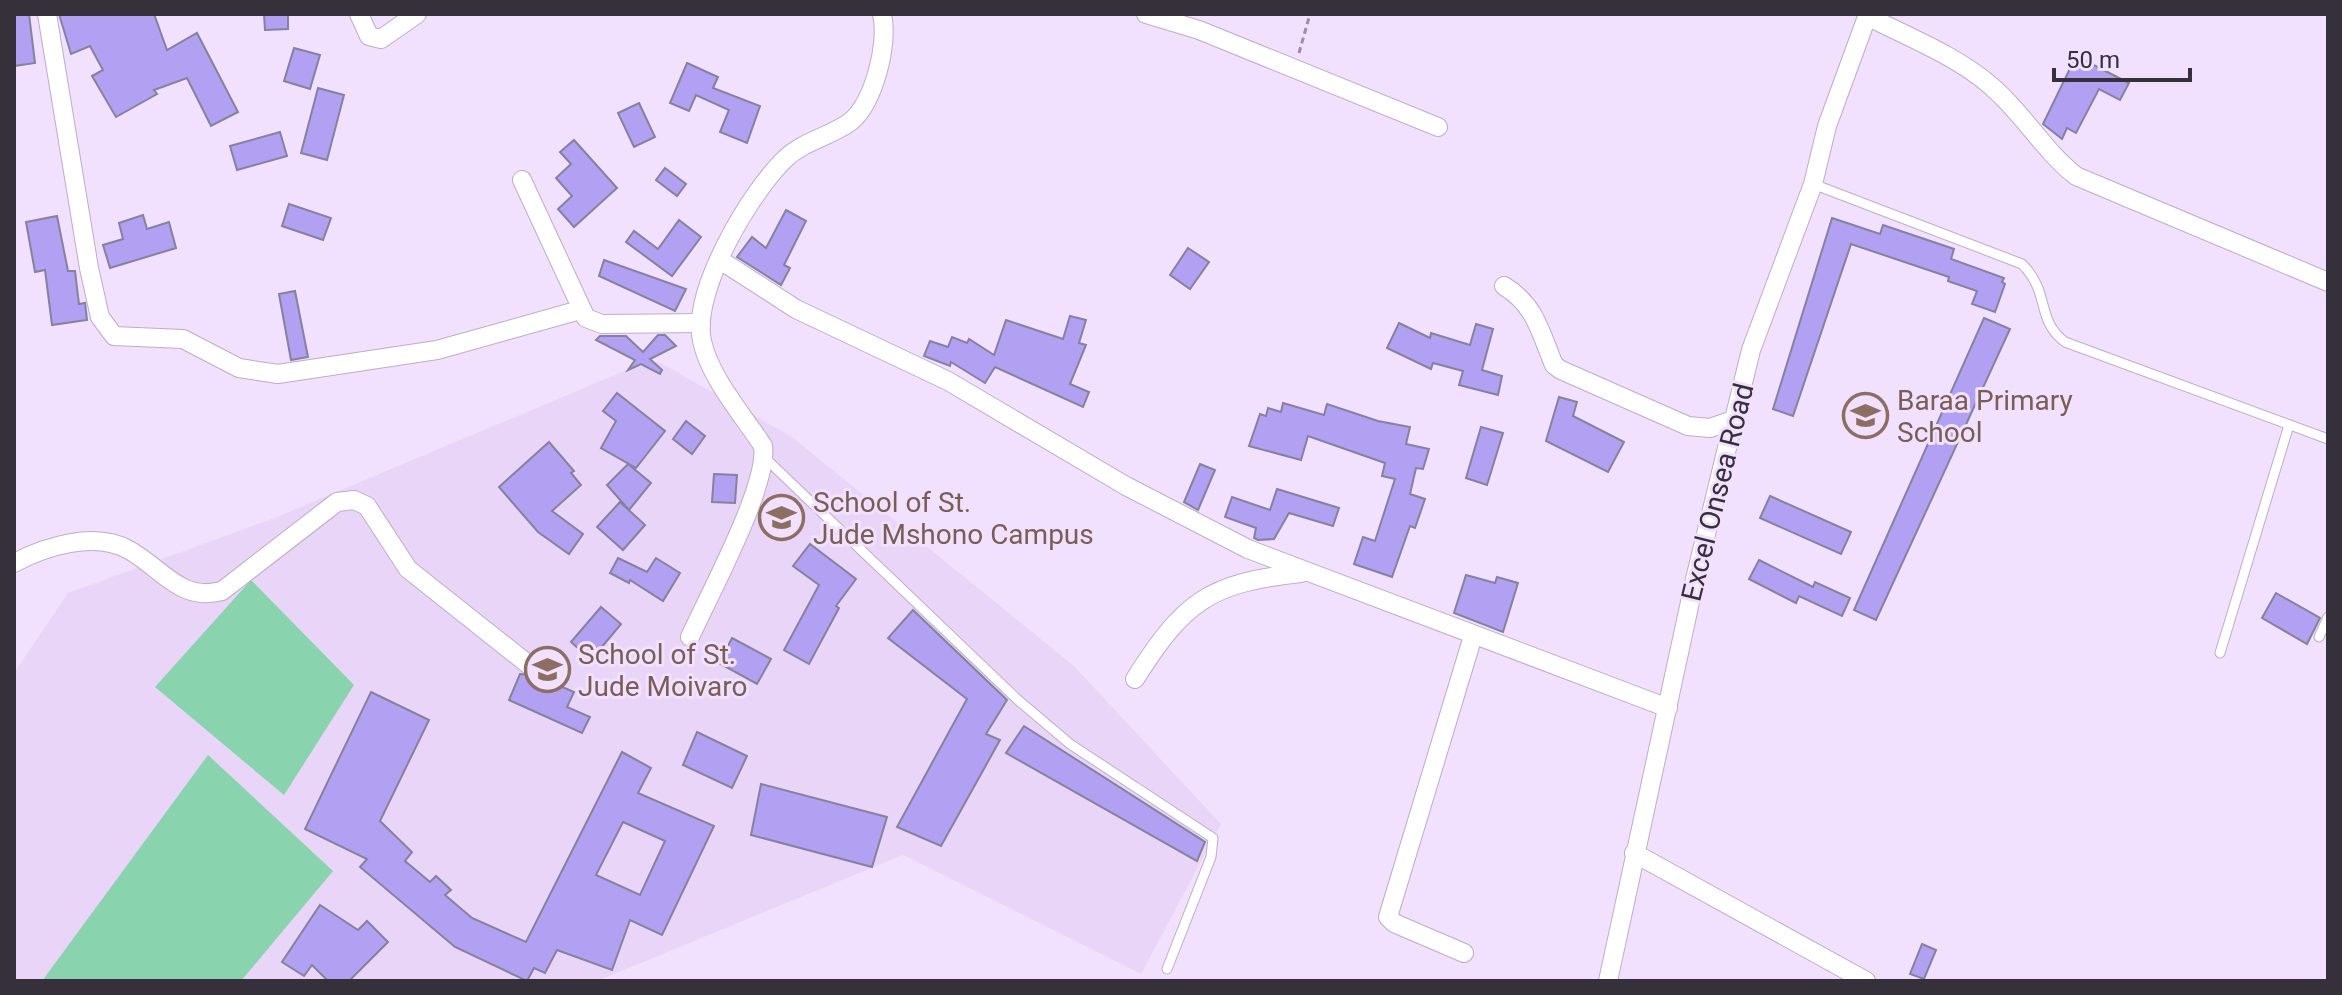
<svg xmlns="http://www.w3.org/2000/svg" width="2342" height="995" font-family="Roboto,sans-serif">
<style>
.built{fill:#e9d5f8}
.green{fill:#89d3af}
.building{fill:#b2a0f2;stroke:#86819d;stroke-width:2;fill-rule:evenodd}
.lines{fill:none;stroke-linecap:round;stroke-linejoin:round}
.lane-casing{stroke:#bcadc8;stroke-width:11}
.street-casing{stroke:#bcadc8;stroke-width:20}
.path{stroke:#9a8fa3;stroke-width:3;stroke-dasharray:6 4;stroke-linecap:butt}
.lane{stroke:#fff;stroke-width:9}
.street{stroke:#fff;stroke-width:18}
.labels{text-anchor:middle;stroke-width:6;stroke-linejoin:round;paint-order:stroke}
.education-label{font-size:28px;fill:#785e54;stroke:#f1e1fe;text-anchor:start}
.street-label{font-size:28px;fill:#36303b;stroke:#f1e1fe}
</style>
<rect width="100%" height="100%" fill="#f1e1fe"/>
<!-- built -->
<path class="built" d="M 659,362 L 792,437 L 1074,666 L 1221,824 L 1141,974 L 903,855 L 597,981 L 14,981 L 14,673 L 68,593 L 277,517 L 641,364 Z"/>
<!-- green -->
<g class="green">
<path d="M 251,580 L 354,685 L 284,795 L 155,687 Z"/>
<path d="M 208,755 L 333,871 L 241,981 L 42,981 Z"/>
</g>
<!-- building -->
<g class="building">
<path d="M 14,14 L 29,14 L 35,63 L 14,66 Z"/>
<path d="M 59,14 L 154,14 L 167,50 L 197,33 L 238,112 L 211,126 L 187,78 L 154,90 L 157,94 L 116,117 L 92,76 L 103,70 L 90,46 L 71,54 Z"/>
<path d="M 264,14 L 288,14 L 288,29 L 265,30 Z"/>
<path d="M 294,48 L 320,55 L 310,89 L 284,81 Z"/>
<path d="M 2076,56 L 2129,83 L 2120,100 L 2099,89 L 2076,133 L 2067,128 L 2062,139 L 2043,124 Z"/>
<path d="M 687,63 L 718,77 L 713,88 L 760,106 L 747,143 L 720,132 L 729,110 L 696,95 L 689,111 L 670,103 Z"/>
<path d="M 318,88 L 344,95 L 327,160 L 301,153 Z"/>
<path d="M 639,103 L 655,137 L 634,147 L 618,113 Z"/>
<path d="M 280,132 L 287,156 L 237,170 L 230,146 Z"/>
<path d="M 574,140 L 617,188 L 574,227 L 558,209 L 572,196 L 556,178 L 571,164 L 560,152 Z"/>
<path d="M 665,168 L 686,184 L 677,196 L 656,180 Z"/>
<path d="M 289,204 L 331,218 L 323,240 L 282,226 Z"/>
<path d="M 786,210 L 806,221 L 784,265 L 790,268 L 781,285 L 737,257 L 752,237 L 766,248 Z"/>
<path d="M 143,215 L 147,229 L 169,222 L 176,248 L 110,268 L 103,245 L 123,239 L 119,223 Z"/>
<path d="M 57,216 L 68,271 L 75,271 L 79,304 L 85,303 L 87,320 L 52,325 L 45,270 L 35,272 L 26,222 Z"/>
<path d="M 1832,218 L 1880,234 L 1883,225 L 1954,249 L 1951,259 L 2004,278 L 2002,282 L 2005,284 L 1995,312 L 1972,304 L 1977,291 L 1948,281 L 1949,277 L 1851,244 L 1793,416 L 1773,409 Z"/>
<path d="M 679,220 L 701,237 L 672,276 L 626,242 L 634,231 L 658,249 Z"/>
<path d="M 1188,248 L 1209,262 L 1190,289 L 1170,275 Z"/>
<path d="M 604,260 L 686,289 L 675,311 L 599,276 Z"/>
<path d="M 295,291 L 308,357 L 291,360 L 279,294 Z"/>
<path d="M 1070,316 L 1086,320 L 1079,343 L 1086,345 L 1070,384 L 1089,392 L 1083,407 L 995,367 L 985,383 L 951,362 L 950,366 L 924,356 L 930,341 L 948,347 L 952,337 L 967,343 L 969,339 L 994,355 L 1006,320 L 1063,339 Z"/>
<path d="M 1984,318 L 2010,329 L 1876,620 L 1854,610 Z"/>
<path d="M 1399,323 L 1430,338 L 1431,333 L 1470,345 L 1476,324 L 1493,329 L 1482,370 L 1502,376 L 1498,395 L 1459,385 L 1463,371 L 1433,363 L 1431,369 L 1387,348 Z"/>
<path d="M 658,335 L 665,335 L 676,346 L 650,359 L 662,370 L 660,374 L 641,364 L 628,370 L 635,360 L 596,340 L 600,336 L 626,336 L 643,352 Z"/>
<path d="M 617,393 L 665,431 L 636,468 L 601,448 L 616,421 L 603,411 Z"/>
<path d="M 1559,397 L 1577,402 L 1573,416 L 1624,442 L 1608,472 L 1546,441 Z"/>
<path d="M 1283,403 L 1324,415 L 1327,404 L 1378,421 L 1410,427 L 1406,444 L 1429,449 L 1423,469 L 1416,468 L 1410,494 L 1425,499 L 1415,528 L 1410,526 L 1392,577 L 1354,564 L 1363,537 L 1375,541 L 1395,479 L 1382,476 L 1385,463 L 1308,436 L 1301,460 L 1249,446 L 1260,414 L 1266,416 L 1268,408 L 1281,412 Z"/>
<path d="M 686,421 L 705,436 L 692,454 L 673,439 Z"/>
<path d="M 1481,427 L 1503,433 L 1487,485 L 1466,478 Z"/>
<path d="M 549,442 L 574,471 L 571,473 L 581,485 L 552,511 L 583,534 L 569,554 L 538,532 L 499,487 Z"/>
<path d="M 628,464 L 651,483 L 629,510 L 607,485 Z"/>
<path d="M 1200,464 L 1215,470 L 1198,510 L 1184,502 Z"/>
<path d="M 714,474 L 737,475 L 735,503 L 712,502 Z"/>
<path d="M 1277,489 L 1339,508 L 1333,526 L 1289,513 L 1274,539 L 1258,540 L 1254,538 L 1256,528 L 1225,517 L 1232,497 L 1270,510 Z"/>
<path d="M 1770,496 L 1851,532 L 1841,554 L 1760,518 Z"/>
<path d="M 620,502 L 645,525 L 623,550 L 597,527 Z"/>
<path d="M 810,544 L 856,579 L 836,606 L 839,608 L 809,664 L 784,650 L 819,585 L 793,566 Z"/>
<path d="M 618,558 L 647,572 L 656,558 L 680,573 L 663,601 L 630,580 L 629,583 L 610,573 Z"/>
<path d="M 1759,560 L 1813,587 L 1815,582 L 1850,598 L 1842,616 L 1799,596 L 1796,603 L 1749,579 Z"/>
<path d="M 1466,575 L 1495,583 L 1497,577 L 1518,583 L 1503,632 L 1454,613 Z"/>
<path d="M 2276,593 L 2320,618 L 2307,644 L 2262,618 Z"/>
<path d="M 601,607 L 621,624 L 591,660 L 571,642 Z"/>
<path d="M 913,610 L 1007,700 L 986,734 L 1000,740 L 941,846 L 897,827 L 967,699 L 888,638 Z"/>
<path d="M 732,638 L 771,659 L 757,684 L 719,663 Z"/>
<path d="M 520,674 L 535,675 L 574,692 L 567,707 L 590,717 L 582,733 L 509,700 Z"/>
<path d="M 371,692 L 429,720 L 380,821 L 412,852 L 405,861 L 430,882 L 436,876 L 451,890 L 445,895 L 472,918 L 526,942 L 622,752 L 651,768 L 638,793 L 714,826 L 662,935 L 630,920 L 612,970 L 557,950 L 545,973 L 534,968 L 527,981 L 455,947 L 360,867 L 367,859 L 305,829 ZM 623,822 L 665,841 L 640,895 L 596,875 Z"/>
<path d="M 1024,726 L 1205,842 L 1197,861 L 1006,753 Z"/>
<path d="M 697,732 L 747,756 L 732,788 L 683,765 Z"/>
<path d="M 761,784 L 887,817 L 872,867 L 751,835 Z"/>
<path d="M 320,905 L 358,930 L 367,921 L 388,942 L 349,981 L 328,981 L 312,965 L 304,976 L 282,962 Z"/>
<path d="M 1922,944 L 1936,950 L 1924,979 L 1910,974 Z"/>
</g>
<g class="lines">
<defs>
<g id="lane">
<path d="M 1813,184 L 2022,264 C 2051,293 2035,319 2065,342 L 2328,439"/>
<path d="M 765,458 L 1018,700 L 1070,744 L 1213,838 L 1211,857 L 1167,969"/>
<path d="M 2319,637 L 2328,617"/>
<path d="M 2220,653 L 2289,425"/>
</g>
<g id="street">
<path d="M 47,14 L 89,268 L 100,317 L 114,336 L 183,339 L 239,368 L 278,374 L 437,350 L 580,310"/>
<path d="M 359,14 L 369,36 L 381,39 L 417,14"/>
<path d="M 1146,14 L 1199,30 L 1438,127"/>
<path d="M 1867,16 C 1908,37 1957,56 1991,86 C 2023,113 2043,150 2076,176 L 2328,282"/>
<path d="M 522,180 L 586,318 L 602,324 L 701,323"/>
<path d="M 720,260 L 796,309 L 948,381 L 1126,486 L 1248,549 L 1668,708"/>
<path d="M 1504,286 C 1535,304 1541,334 1554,365 L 1561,370 L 1688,426 L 1710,428 L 1733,420"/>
<path d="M 14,563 C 46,546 95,531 129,550 C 163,569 180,602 222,591 L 337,502 L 354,500 L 367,506 L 408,569 L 529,665"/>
<path d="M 690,637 C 708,597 769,485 763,446 C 743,415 710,378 702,341 C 691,291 751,191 786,158 C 804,141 831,136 850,122 C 874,103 889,43 882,14"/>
<path d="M 1135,679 C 1184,602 1208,583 1301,573"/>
<path d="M 1634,853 L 1866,981"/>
<path d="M 1464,953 L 1394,923 L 1388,917 L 1473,636"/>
<path d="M 1608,981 L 1695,579 L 1751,350 L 1813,184 L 1827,126 L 1868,14"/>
</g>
</defs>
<!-- lane casing -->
<use href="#lane" class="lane-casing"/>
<!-- street casing -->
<use href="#street" class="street-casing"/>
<!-- path -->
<path class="path" d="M 1299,53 L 1310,14"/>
<!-- lane -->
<use href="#lane" class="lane"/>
<!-- street -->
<use href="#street" class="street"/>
</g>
<!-- icons -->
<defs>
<symbol id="school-ring" viewBox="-11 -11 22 22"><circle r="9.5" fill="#f1e1fe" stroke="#8d6e63" stroke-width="1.5"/><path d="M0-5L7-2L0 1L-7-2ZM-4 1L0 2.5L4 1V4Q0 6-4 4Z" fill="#8d6e63"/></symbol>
</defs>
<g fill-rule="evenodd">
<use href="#school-ring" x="1840" y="390" width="51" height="51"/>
<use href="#school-ring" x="756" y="492" width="51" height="51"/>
<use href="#school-ring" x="522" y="644" width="51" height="51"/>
</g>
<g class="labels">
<!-- education labels -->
<g class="education-label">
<text x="1897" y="410">Baraa Primary<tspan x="1897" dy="32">School</tspan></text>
<text x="813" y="512">School of St.<tspan x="813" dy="32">Jude Mshono Campus</tspan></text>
<text x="578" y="664">School of St.<tspan x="578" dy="32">Jude Moivaro</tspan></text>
</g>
<!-- street labels -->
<g class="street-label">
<text transform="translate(1717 492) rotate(-76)" y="10">Excel Onsea Road</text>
</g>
</g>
<!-- border -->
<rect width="2342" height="995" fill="none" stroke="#36303b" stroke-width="32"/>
<!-- scale -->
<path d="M2054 68v12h136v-12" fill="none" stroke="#36303b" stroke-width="4"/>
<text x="2066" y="68" font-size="24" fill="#36303b" stroke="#f1e1fe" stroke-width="6" paint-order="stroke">50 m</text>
</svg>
